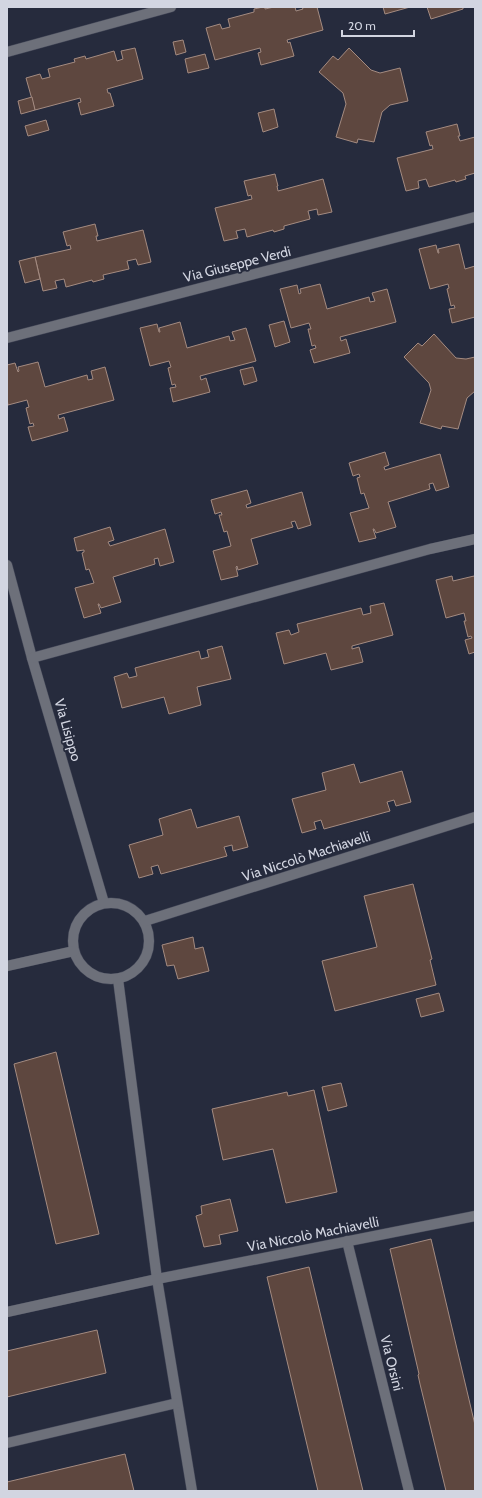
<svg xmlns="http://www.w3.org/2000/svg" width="482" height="1498" font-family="Cabin,sans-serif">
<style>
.building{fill:#5e473f;stroke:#a48b81}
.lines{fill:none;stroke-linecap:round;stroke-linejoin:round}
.minor-casing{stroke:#424657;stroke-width:11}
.minor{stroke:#6d707a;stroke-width:10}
.labels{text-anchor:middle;stroke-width:3.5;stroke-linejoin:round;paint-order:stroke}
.street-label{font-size:14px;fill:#d2d5e1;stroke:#262b3d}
</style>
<rect width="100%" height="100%" fill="#262b3d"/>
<!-- building -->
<g class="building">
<path d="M 263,7 L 265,7 L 265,9 L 274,7 L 295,7 L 296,11 L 303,9 L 302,7 L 317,7 L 323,30 L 287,40 L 288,43 L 290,42 L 294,56 L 261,65 L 258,53 L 261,52 L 260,48 L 215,60 L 206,28 L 220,24 L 222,29 L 230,27 L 228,19 L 254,12 L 254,9 Z"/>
<path d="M 383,7 L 410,7 L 385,14 Z"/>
<path d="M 427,7 L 463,7 L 463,9 L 431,19 Z"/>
<path d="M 183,40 L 186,52 L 176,55 L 173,42 Z"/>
<path d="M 135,48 L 143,79 L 107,89 L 108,93 L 110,93 L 114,106 L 81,115 L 78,103 L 81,102 L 80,98 L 35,110 L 26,78 L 40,74 L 42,79 L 50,77 L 48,69 L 75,62 L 74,59 L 85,56 L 86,59 L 114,51 L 117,61 L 123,59 L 121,51 Z"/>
<path d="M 349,48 L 371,70 L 380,73 L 400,68 L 408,101 L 390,105 L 382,112 L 374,142 L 358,139 L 357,143 L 336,137 L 346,104 L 343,93 L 319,72 L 333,56 L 338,60 Z"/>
<path d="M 205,54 L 209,68 L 188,73 L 185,59 Z"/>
<path d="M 32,97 L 35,110 L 21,114 L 18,101 Z"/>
<path d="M 274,109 L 278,127 L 263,132 L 258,113 Z"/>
<path d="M 46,120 L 49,130 L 28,136 L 25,126 Z"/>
<path d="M 457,124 L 460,136 L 458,136 L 460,141 L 475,137 L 475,173 L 465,176 L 466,179 L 456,182 L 455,180 L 429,187 L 426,179 L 418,181 L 419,188 L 406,191 L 397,158 L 433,149 L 432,145 L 430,146 L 426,132 Z"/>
<path d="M 275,174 L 278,186 L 277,186 L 278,191 L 323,179 L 332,212 L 318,215 L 317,209 L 308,211 L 310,219 L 284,226 L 284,229 L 274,232 L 273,230 L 247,237 L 245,229 L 236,231 L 238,238 L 224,241 L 215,208 L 252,199 L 251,195 L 248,196 L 244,181 Z"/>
<path d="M 95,224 L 98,236 L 96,236 L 97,241 L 143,230 L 151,262 L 138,265 L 136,259 L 127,261 L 129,269 L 103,275 L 104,279 L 93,282 L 92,280 L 66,287 L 64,279 L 55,281 L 57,288 L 43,291 L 35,257 L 71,249 L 70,245 L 67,246 L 63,232 Z"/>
<path d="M 459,244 L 465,269 L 475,266 L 475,317 L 452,323 L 449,309 L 455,308 L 454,305 L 451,306 L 447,289 L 449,288 L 448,284 L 430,289 L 419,249 L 436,245 L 438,253 L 439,253 L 438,249 Z"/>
<path d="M 35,257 L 40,279 L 25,283 L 19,261 Z"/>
<path d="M 320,284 L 327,309 L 369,297 L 370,302 L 375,301 L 372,293 L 387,289 L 396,322 L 340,337 L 341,341 L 346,339 L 350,353 L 314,363 L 310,350 L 316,348 L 315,345 L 312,346 L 308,329 L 311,329 L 309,323 L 291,328 L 280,289 L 297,285 L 299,294 L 301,293 L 300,289 Z"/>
<path d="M 284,321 L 290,342 L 275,347 L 269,325 Z"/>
<path d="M 180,322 L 187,348 L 229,336 L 230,341 L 235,340 L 232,332 L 246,328 L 256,361 L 200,376 L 201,380 L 206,378 L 210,392 L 173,402 L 170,388 L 176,387 L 175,384 L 172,385 L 168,368 L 171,367 L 169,361 L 150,366 L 140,328 L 157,324 L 159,332 L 160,332 L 159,328 Z"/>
<path d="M 434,334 L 456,358 L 466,359 L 475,357 L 475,391 L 467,398 L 458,429 L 442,426 L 441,429 L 420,423 L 431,390 L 429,383 L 404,357 L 418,343 L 422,346 Z"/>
<path d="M 38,362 L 45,387 L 87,375 L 88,380 L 93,379 L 91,371 L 105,367 L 114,400 L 58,415 L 59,419 L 64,417 L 68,431 L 32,441 L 28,427 L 34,426 L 33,423 L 30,424 L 26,408 L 29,407 L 27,400 L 8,405 L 7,399 L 7,365 L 15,363 L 18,372 L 19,371 L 18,367 Z"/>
<path d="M 253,367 L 257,381 L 244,385 L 240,370 Z"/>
<path d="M 385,452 L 389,465 L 384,467 L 385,470 L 440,454 L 449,487 L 436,491 L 433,483 L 429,484 L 430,489 L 388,502 L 396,527 L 376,533 L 374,529 L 373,529 L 376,538 L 359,542 L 350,513 L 369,508 L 364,493 L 361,494 L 357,478 L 360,477 L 359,474 L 353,476 L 349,463 Z"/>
<path d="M 247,490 L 251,503 L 246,505 L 247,508 L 302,492 L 311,525 L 298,529 L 295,521 L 291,522 L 293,527 L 251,539 L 258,564 L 238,570 L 237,566 L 236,567 L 238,576 L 221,580 L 213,551 L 231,546 L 227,531 L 224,532 L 219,515 L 222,515 L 221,512 L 215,514 L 211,500 Z"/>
<path d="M 110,527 L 114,540 L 108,542 L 110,546 L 165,529 L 174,562 L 160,566 L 158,558 L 154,559 L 155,564 L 113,577 L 121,602 L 101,608 L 99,604 L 98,604 L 101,613 L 84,618 L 75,588 L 94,583 L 89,569 L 86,570 L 82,553 L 84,552 L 84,550 L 77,551 L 74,538 Z"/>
<path d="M 452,576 L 453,581 L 474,576 L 475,578 L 475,652 L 469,654 L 465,640 L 472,638 L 471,636 L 468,637 L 464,621 L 466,621 L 464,613 L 446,618 L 436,580 Z"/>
<path d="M 384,603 L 393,635 L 352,646 L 352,649 L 359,647 L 363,662 L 331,670 L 326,653 L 284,664 L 276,633 L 289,630 L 291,635 L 299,632 L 297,624 L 361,608 L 363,615 L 371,613 L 370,606 Z"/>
<path d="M 222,646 L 231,679 L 197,687 L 201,705 L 169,714 L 164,697 L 122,708 L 114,677 L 127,673 L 129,678 L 137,676 L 135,668 L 199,651 L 201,659 L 209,657 L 207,650 Z"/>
<path d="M 354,764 L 360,783 L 402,771 L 411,802 L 396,806 L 394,800 L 387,802 L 390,811 L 324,829 L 321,820 L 314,822 L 316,829 L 302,833 L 292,799 L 326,790 L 322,773 Z"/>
<path d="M 191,809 L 197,828 L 239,816 L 248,847 L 233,851 L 232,845 L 224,847 L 227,856 L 161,874 L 158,865 L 151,867 L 153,874 L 139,878 L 129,845 L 163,835 L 159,819 Z"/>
<path d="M 413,884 L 432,959 L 430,960 L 436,985 L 335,1011 L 322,961 L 377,947 L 364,896 Z"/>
<path d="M 193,937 L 195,949 L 203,947 L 209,971 L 178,979 L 174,965 L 167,966 L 162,945 Z"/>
<path d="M 439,993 L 444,1011 L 421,1017 L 416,999 Z"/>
<path d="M 56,1052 L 99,1234 L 56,1244 L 14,1064 Z"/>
<path d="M 341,1083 L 347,1106 L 328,1111 L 322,1087 Z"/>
<path d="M 314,1090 L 337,1192 L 286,1203 L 273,1149 L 223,1160 L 212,1109 L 287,1092 L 288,1096 Z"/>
<path d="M 230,1199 L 238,1231 L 219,1235 L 221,1244 L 204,1247 L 196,1216 L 202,1214 L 201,1206 Z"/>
<path d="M 431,1239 L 475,1425 L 475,1491 L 446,1491 L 420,1384 L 418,1375 L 419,1374 L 390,1249 Z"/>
<path d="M 309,1267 L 363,1491 L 318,1491 L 267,1277 Z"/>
<path d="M 97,1330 L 106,1373 L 7,1397 L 7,1351 Z"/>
<path d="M 125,1454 L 134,1491 L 7,1491 L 7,1482 Z"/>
</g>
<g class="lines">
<defs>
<g id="minor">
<path d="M 7,52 L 171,7"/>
<path d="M 7,338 L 475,217"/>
<path d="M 7,565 L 32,658 L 104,903"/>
<path d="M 32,658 L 430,549 L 475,539"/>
<circle cx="111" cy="941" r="38"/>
<path d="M 145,921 L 475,817"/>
<path d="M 7,966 L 74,951"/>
<path d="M 118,979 L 157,1279 L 192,1491"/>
<path d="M 347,1241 L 409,1491"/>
<path d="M 7,1312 L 157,1279 L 475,1216"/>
<path d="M 7,1443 L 177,1403"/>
</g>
</defs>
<!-- minor casing -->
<use href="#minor" class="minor-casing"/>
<!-- minor -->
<use href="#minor" class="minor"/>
</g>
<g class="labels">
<!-- street labels -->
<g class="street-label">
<text transform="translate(237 264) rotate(-14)" y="5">Via Giuseppe Verdi</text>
<text transform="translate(68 730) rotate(74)" y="5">Via Lisippo</text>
<text transform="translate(306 856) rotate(-18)" y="5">Via Niccolò Machiavelli</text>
<text transform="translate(313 1234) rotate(-11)" y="5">Via Niccolò Machiavelli</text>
<text transform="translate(392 1363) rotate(76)" y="5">Via Orsini</text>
</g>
</g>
<!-- border -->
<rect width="482" height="1498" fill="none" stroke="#d2d5e1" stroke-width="16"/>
<!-- scale -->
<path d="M342 30v6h72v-6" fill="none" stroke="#d2d5e1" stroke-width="2"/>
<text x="348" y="30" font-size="12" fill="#d2d5e1" stroke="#262b3d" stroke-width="3" paint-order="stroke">20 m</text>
</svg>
